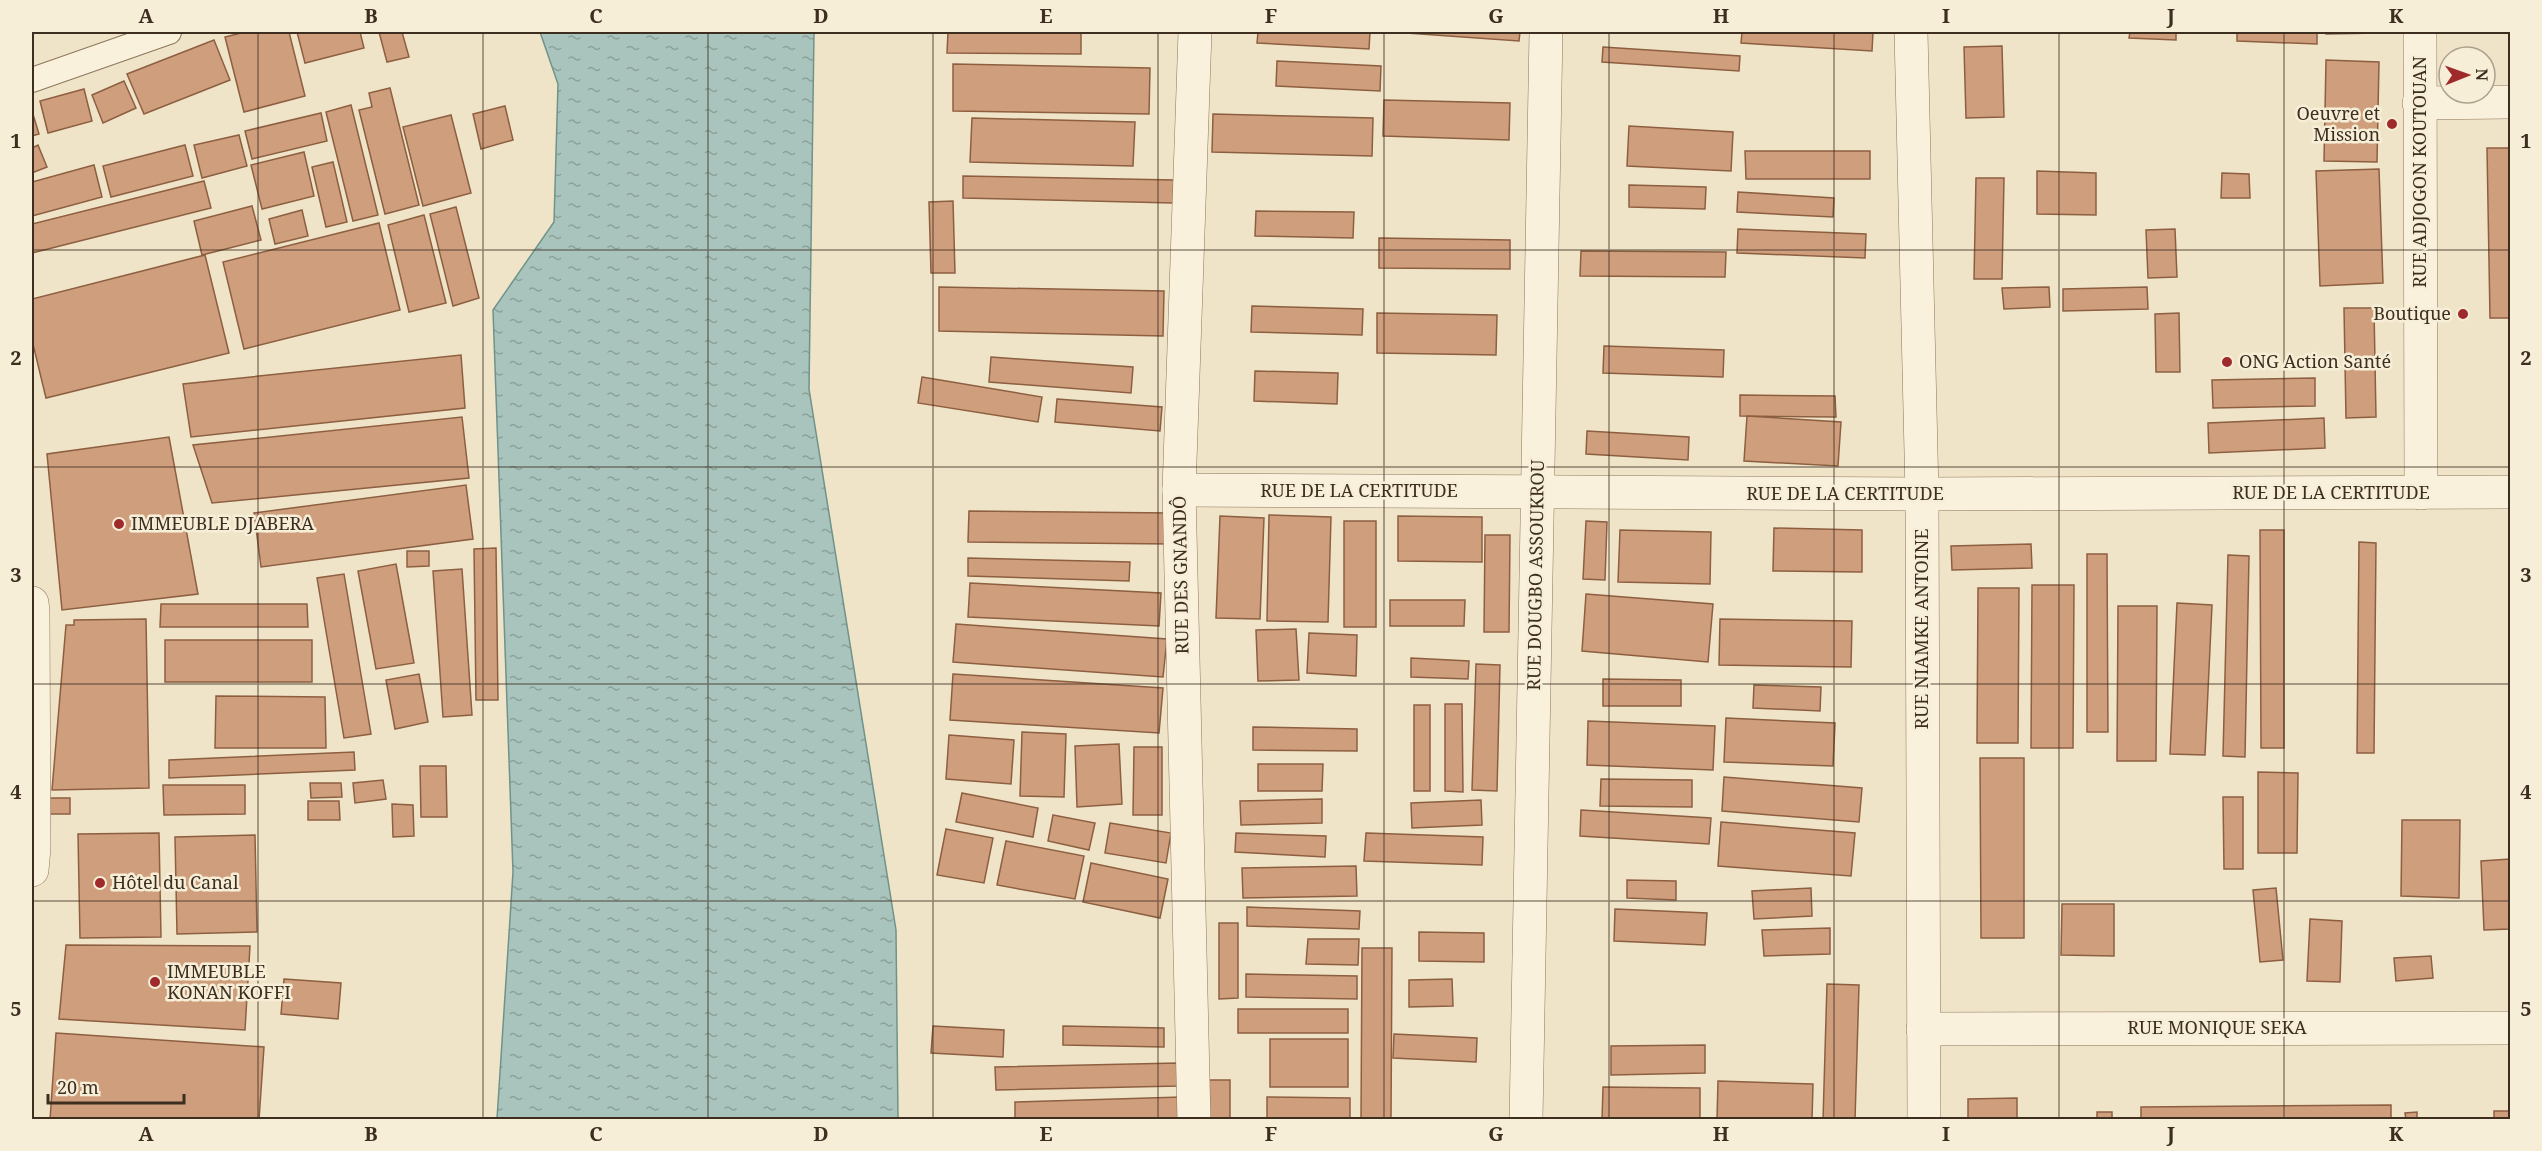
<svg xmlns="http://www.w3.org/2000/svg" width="2542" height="1151" font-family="'Noto Serif',serif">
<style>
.water{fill:url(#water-ripples);stroke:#6f938a;stroke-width:1.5}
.building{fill:#cf9f7d;stroke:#8d5f41;stroke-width:1.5}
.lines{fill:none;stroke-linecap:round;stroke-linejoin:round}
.service-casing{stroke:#8d765c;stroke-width:26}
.minor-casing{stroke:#8d765c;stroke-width:34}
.service{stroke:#faf1dc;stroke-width:24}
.minor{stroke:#faf1dc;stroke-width:33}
.grid{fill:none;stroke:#3d2e20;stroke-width:1.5;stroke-opacity:0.55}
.poi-dot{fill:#9e2a2b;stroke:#f7eed8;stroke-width:2}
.labels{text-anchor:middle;stroke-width:5;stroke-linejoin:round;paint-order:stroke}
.poi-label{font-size:18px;fill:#3d2e20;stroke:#f7eed8;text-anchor:start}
.street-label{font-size:18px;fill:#3d2e20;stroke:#f7eed8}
.neatline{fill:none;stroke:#3d2e20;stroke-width:2}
.grid-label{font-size:20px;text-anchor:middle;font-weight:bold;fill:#3d2e20}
</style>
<defs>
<pattern id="water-ripples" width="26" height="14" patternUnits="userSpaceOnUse" patternTransform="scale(1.5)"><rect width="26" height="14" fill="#a9c4bc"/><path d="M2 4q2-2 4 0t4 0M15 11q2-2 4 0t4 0" fill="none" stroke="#8ba098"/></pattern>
</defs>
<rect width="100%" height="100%" fill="#f0e4c8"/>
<!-- water -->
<path class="water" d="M 540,32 L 814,32 L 809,389 L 896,930 L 898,1119 L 497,1119 L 513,872 L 493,310 L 554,222 L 558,84 Z"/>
<!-- building -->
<g class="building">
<path d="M 245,32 L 289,32 L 305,96 L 244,112 L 225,37 Z"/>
<path d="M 297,32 L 360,32 L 364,48 L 305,63 Z"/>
<path d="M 379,32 L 402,32 L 409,57 L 387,62 Z"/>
<path d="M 948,32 L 1081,32 L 1081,54 L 947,53 Z"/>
<path d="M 1258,32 L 1370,32 L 1369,49 L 1257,43 Z"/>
<path d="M 1392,32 L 1520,32 L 1519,41 Z"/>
<path d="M 1742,32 L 1873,32 L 1872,51 L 1741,43 Z"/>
<path d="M 2130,32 L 2176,32 L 2176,40 L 2129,38 Z"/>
<path d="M 2237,32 L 2317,32 L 2317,44 L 2237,41 Z"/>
<path d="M 2325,32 L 2379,32 L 2379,33 L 2326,34 Z"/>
<path d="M 214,40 L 230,80 L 144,114 L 127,74 Z"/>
<path d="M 2002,46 L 2004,117 L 1966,118 L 1964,47 Z"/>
<path d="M 1603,47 L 1740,56 L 1739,71 L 1602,62 Z"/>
<path d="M 2326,60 L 2379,62 L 2377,162 L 2324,161 Z"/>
<path d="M 1277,61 L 1381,66 L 1380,91 L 1276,86 Z"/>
<path d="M 953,64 L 1150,68 L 1149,114 L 953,111 Z"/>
<path d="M 124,81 L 136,108 L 103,123 L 92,95 Z"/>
<path d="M 390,88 L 419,205 L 385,214 L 359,110 L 372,107 L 369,93 Z"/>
<path d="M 84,89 L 92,121 L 48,133 L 40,101 Z"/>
<path d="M 1384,100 L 1510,103 L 1509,140 L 1383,136 Z"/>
<path d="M 351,105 L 378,215 L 353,221 L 326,112 Z"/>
<path d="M 505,106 L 513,140 L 481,149 L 473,114 Z"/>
<path d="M 32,111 L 39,134 L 32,136 Z"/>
<path d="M 321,113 L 327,141 L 252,159 L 245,131 Z"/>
<path d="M 1213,114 L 1373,118 L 1372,156 L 1212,152 Z"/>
<path d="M 451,115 L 471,193 L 423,206 L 403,127 Z"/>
<path d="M 972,118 L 1135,122 L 1133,166 L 970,162 Z"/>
<path d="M 1629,126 L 1733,132 L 1731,171 L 1627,166 Z"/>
<path d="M 239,135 L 247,166 L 202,178 L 194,145 Z"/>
<path d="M 38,145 L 47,167 L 32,173 L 32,148 Z"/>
<path d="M 185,145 L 193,176 L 111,197 L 103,166 Z"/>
<path d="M 2487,148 L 2510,148 L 2510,318 L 2490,318 Z"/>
<path d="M 1745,151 L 1870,151 L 1870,179 L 1746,179 Z"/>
<path d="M 304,152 L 314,196 L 262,209 L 251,165 Z"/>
<path d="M 333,162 L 347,222 L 326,227 L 312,167 Z"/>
<path d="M 94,165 L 102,197 L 32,216 L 32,182 Z"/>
<path d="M 2379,169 L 2383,283 L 2320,286 L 2316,171 Z"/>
<path d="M 2037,171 L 2096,173 L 2096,215 L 2037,214 Z"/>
<path d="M 2222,173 L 2249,174 L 2250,198 L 2221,198 Z"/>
<path d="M 963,176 L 1174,180 L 1173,203 L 963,198 Z"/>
<path d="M 1976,178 L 2004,178 L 2002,279 L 1974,279 Z"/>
<path d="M 204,181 L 211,208 L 32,253 L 32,224 Z"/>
<path d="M 1629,185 L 1706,187 L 1705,209 L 1629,207 Z"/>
<path d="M 1738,192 L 1834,198 L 1833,217 L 1737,212 Z"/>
<path d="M 953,201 L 955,273 L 931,273 L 929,202 Z"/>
<path d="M 252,206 L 261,240 L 202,255 L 194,221 Z"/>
<path d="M 456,207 L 479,298 L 453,306 L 430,214 Z"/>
<path d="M 302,210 L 308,236 L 275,244 L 269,219 Z"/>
<path d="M 1256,211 L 1354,212 L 1353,238 L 1255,236 Z"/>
<path d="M 424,215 L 446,303 L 409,312 L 388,225 Z"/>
<path d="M 379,223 L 400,310 L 244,349 L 223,262 Z"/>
<path d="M 1738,229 L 1866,234 L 1865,258 L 1737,253 Z"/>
<path d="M 2175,229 L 2177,277 L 2148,278 L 2146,230 Z"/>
<path d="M 1379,238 L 1510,240 L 1510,269 L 1379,268 Z"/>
<path d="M 1581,251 L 1726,252 L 1725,277 L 1580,276 Z"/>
<path d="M 205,255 L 229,353 L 46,398 L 32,340 L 32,299 Z"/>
<path d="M 939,287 L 1164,291 L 1163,336 L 939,331 Z"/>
<path d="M 2049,287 L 2050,307 L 2004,309 L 2002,288 Z"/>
<path d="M 2147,287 L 2148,309 L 2063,311 L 2063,289 Z"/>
<path d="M 1252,306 L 1363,309 L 1362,335 L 1251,332 Z"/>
<path d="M 2344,308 L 2374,308 L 2376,417 L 2346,418 Z"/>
<path d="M 1377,313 L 1497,315 L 1496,355 L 1377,353 Z"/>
<path d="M 2179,313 L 2180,372 L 2156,372 L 2155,314 Z"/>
<path d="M 1604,346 L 1724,350 L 1723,377 L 1603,373 Z"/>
<path d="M 461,355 L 465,408 L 191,437 L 183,384 Z"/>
<path d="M 991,357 L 1133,367 L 1131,393 L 989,382 Z"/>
<path d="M 1255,371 L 1338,373 L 1337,404 L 1254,401 Z"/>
<path d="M 922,377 L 1042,397 L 1038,422 L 918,403 Z"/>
<path d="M 2315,378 L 2315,406 L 2213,408 L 2212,380 Z"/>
<path d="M 1740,395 L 1835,396 L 1836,417 L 1740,416 Z"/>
<path d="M 1057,399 L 1162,407 L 1160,431 L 1055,422 Z"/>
<path d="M 1747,416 L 1841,422 L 1838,466 L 1744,461 Z"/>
<path d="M 462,417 L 469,478 L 212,503 L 193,445 Z"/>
<path d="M 2324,418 L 2325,448 L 2209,453 L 2208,423 Z"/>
<path d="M 1587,431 L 1689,437 L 1688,460 L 1586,454 Z"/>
<path d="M 169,437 L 198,594 L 62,610 L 47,454 Z"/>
<path d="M 466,485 L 473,539 L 261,567 L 254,513 Z"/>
<path d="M 969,511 L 1173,513 L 1172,544 L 968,542 Z"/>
<path d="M 1269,515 L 1331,517 L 1328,622 L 1267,621 Z"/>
<path d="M 1220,516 L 1264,518 L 1260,619 L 1216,618 Z"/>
<path d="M 1398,516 L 1482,517 L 1482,562 L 1398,561 Z"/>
<rect x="1344" y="521" width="32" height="106"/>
<path d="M 1586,521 L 1607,522 L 1605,580 L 1583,579 Z"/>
<path d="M 1774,528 L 1862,530 L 1862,572 L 1773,571 Z"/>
<path d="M 1620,530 L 1711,532 L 1710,584 L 1618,582 Z"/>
<path d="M 2260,530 L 2284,530 L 2284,748 L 2261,748 Z"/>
<path d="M 1485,535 L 1510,535 L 1509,632 L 1484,632 Z"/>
<path d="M 2359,542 L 2376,543 L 2374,753 L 2357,753 Z"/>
<path d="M 2031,544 L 2032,568 L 1952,570 L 1951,546 Z"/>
<path d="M 496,548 L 498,700 L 476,700 L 474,549 Z"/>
<path d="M 407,551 L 429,551 L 429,566 L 407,567 Z"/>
<path d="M 2087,554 L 2107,554 L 2108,732 L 2087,732 Z"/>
<path d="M 2228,555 L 2249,556 L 2245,757 L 2223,756 Z"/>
<path d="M 968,558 L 1130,562 L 1129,581 L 968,576 Z"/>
<path d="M 396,564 L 414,663 L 376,669 L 358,571 Z"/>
<path d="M 462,569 L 472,715 L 443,717 L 433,571 Z"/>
<path d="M 344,574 L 371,734 L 344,738 L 317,578 Z"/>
<path d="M 970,583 L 1161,593 L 1159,626 L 968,617 Z"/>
<path d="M 2032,585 L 2074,585 L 2073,748 L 2031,748 Z"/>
<path d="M 1978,588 L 2019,588 L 2018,743 L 1977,743 Z"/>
<path d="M 1586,594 L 1713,604 L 1708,662 L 1582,651 Z"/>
<path d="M 1390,600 L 1465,600 L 1464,626 L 1390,626 Z"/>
<path d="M 2177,603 L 2212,605 L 2205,755 L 2170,754 Z"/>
<path d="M 161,604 L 307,604 L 308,627 L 160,627 Z"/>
<path d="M 2118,606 L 2157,606 L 2156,761 L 2117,761 Z"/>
<path d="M 146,619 L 149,788 L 52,790 L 66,625 L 74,625 L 74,620 Z"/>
<path d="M 1720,619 L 1852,621 L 1851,667 L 1719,665 Z"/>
<path d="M 956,624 L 1167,639 L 1163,677 L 953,662 Z"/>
<path d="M 1296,629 L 1299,680 L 1258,681 L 1256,630 Z"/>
<path d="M 1309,633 L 1357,635 L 1356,676 L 1307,673 Z"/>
<rect x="165" y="640" width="147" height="42"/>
<path d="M 1411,658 L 1469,661 L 1468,679 L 1411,677 Z"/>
<path d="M 1476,664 L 1500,665 L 1497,791 L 1472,790 Z"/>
<path d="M 419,674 L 428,722 L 395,729 L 386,680 Z"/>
<path d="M 953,674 L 1163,688 L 1159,733 L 950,720 Z"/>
<path d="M 1603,679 L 1681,680 L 1681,706 L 1603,706 Z"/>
<path d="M 1754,685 L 1821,687 L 1820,711 L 1753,708 Z"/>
<path d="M 216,696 L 325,697 L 326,748 L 215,748 Z"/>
<path d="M 1445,704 L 1462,704 L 1463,792 L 1445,791 Z"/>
<rect x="1414" y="705" width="16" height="86"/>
<path d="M 1726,718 L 1835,723 L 1833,766 L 1724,762 Z"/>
<path d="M 1588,721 L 1715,726 L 1713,770 L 1587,765 Z"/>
<path d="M 1253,727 L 1357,729 L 1357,751 L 1253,750 Z"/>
<path d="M 1022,732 L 1066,734 L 1064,797 L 1020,796 Z"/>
<path d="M 949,735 L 1014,740 L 1011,784 L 946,779 Z"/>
<path d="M 1119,744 L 1122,804 L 1077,807 L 1075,746 Z"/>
<path d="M 1134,747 L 1162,747 L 1162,815 L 1133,815 Z"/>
<path d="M 354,752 L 355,770 L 169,778 L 169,760 Z"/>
<path d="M 1980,758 L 2024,758 L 2024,938 L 1981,938 Z"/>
<path d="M 1258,764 L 1323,764 L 1322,791 L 1258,791 Z"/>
<path d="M 420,766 L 446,766 L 447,817 L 421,817 Z"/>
<path d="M 2258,772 L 2298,773 L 2297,853 L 2258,853 Z"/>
<path d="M 1724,777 L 1862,788 L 1859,822 L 1722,811 Z"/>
<path d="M 1601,779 L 1692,780 L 1692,807 L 1600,806 Z"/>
<path d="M 383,780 L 386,799 L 355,803 L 353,783 Z"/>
<path d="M 310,783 L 341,783 L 342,797 L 311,798 Z"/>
<path d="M 163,785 L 245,785 L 245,814 L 164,815 Z"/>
<path d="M 962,793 L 1038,808 L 1033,837 L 956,822 Z"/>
<path d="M 2223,797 L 2243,797 L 2243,869 L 2224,869 Z"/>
<rect x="48" y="798" width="22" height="16"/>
<path d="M 1322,799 L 1322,823 L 1241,825 L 1240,801 Z"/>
<path d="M 1481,800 L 1482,825 L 1412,828 L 1411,803 Z"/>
<path d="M 308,801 L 339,801 L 340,820 L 308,820 Z"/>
<path d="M 392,804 L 413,805 L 414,836 L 393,837 Z"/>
<path d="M 1581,810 L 1711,818 L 1709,844 L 1580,836 Z"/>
<path d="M 1053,815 L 1095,823 L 1089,850 L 1048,841 Z"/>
<path d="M 2402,820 L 2460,820 L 2459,898 L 2401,896 Z"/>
<path d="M 1721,822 L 1855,833 L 1851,876 L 1718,866 Z"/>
<path d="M 1110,823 L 1171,833 L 1166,863 L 1105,853 Z"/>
<path d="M 946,829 L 993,838 L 984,883 L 937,875 Z"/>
<path d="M 159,833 L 161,937 L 80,938 L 78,834 Z"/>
<path d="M 1236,833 L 1326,836 L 1325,857 L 1235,852 Z"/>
<path d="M 1366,833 L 1483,837 L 1482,865 L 1364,861 Z"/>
<path d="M 255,835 L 257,932 L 177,934 L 175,837 Z"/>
<path d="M 1006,841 L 1084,856 L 1075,899 L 997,885 Z"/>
<path d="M 2510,859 L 2510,929 L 2484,930 L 2481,861 Z"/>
<path d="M 1091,863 L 1168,879 L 1160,918 L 1083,902 Z"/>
<path d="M 1356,866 L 1357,896 L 1243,898 L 1242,868 Z"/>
<path d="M 1627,880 L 1676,881 L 1676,900 L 1627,898 Z"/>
<path d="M 1811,888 L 1812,916 L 1754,919 L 1752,891 Z"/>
<path d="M 2276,888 L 2283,960 L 2260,962 L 2253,890 Z"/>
<path d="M 2062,904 L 2114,904 L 2114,956 L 2061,955 Z"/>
<path d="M 1247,907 L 1360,911 L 1359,929 L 1247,926 Z"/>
<path d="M 1615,909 L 1707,913 L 1705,945 L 1614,941 Z"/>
<path d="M 2310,919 L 2342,921 L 2340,982 L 2307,981 Z"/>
<path d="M 1219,923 L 1238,923 L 1238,998 L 1219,999 Z"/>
<path d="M 1830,928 L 1830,954 L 1764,956 L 1762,930 Z"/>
<path d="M 1419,932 L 1484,933 L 1484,962 L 1419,961 Z"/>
<path d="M 1308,939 L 1359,939 L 1358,965 L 1306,964 Z"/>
<path d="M 66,945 L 250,946 L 245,1030 L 59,1019 Z"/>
<path d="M 1362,948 L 1392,948 L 1391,1120 L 1361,1120 Z"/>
<path d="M 2431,956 L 2433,978 L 2396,981 L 2394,958 Z"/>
<path d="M 1246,974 L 1357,976 L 1357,999 L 1246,997 Z"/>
<path d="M 284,979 L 341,983 L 338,1019 L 281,1014 Z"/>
<path d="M 1452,979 L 1453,1006 L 1409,1007 L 1409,980 Z"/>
<path d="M 1827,984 L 1859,985 L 1855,1120 L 1823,1120 Z"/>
<rect x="1238" y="1009" width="110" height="24"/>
<path d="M 933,1026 L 1004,1030 L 1003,1057 L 931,1053 Z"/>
<path d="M 1063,1026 L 1164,1028 L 1164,1047 L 1063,1045 Z"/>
<path d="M 56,1033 L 264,1047 L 259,1120 L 50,1120 Z"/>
<path d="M 1394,1034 L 1477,1038 L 1476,1062 L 1393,1058 Z"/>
<rect x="1270" y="1039" width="78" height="48"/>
<path d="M 1705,1045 L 1705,1073 L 1611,1075 L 1611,1046 Z"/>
<path d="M 1178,1063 L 1178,1086 L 996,1090 L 995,1067 Z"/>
<rect x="1204" y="1080" width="26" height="40"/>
<path d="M 1718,1081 L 1813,1084 L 1812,1120 L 1717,1120 Z"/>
<path d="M 1603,1087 L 1700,1088 L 1700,1120 L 1602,1120 Z"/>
<path d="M 1181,1097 L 1182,1120 L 1015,1120 L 1015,1102 Z"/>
<path d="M 1267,1097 L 1350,1098 L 1350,1120 L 1267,1120 Z"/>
<path d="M 2017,1098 L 2017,1120 L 1968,1120 L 1968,1099 Z"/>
<path d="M 2391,1105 L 2391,1120 L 2141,1120 L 2141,1107 Z"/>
<rect x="2494" y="1111" width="16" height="9"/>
<rect x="2097" y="1112" width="15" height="8"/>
<path d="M 2417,1112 L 2417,1120 L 2406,1120 L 2405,1113 Z"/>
</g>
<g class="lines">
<defs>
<path id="service" d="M 32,80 L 169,32"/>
<g id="minor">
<path d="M 1911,32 L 1922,494 L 1924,1120"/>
<path d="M 2420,32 L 2421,493"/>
<path d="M 2419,103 L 2510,102"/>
<path d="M 1179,490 L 1922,494 L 2510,492"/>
<path d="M 32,603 L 33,611 L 34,848 L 32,870"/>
<path d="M 1923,1029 L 2510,1028"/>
<path d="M 1194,1120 L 1179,490 L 1195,32"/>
<path d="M 1526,1120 L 1546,32"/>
</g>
</defs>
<!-- service casing -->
<use href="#service" class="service-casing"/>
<!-- minor casing -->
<use href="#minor" class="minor-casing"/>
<!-- service -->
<use href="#service" class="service"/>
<!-- minor -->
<use href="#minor" class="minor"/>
</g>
<!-- grid -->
<path class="grid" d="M 258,32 L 258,1120M 483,32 L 483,1120M 708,32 L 708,1120M 933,32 L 933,1120M 1158,32 L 1158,1120M 1384,32 L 1384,1120M 1609,32 L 1609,1120M 1834,32 L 1834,1120M 2059,32 L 2059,1120M 2284,32 L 2284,1120M 32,250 L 2510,250M 32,467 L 2510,467M 32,684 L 2510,684M 32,901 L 2510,901"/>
<!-- markers -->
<g class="poi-dot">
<circle cx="2392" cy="124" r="6"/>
<circle cx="2463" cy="314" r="6"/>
<circle cx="2227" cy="362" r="6"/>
<circle cx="119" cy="524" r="6"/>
<circle cx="100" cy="883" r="6"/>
<circle cx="155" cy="982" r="6"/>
</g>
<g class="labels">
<!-- poi labels -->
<g class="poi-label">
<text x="2380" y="120" text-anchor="end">Oeuvre et<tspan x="2380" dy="21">Mission</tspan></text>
<text x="2451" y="320" text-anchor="end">Boutique</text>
<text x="2239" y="368">ONG Action Santé</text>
<text x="131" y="530">IMMEUBLE DJABERA</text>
<text x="112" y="889">Hôtel du Canal</text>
<text x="167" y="978">IMMEUBLE<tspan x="167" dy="21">KONAN KOFFI</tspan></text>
</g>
<!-- street labels -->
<g class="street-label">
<text transform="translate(2420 172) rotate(-90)" y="6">RUE ADJOGON KOUTOUAN</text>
<text x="1359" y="497">RUE DE LA CERTITUDE</text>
<text x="2331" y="499">RUE DE LA CERTITUDE</text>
<text x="1845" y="500">RUE DE LA CERTITUDE</text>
<text transform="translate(1181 575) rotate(-91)" y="6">RUE DES GNANDÔ</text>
<text transform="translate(1536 575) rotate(-89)" y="6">RUE DOUGBO ASSOUKROU</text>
<text transform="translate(1922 629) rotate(-90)" y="6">RUE NIAMKE ANTOINE</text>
<text x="2217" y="1034">RUE MONIQUE SEKA</text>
</g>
</g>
<!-- border -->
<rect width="2542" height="1151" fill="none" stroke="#f7eed8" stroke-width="66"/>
<!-- north arrow -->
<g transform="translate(2467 75) rotate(89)"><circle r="28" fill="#f7eed8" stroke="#ada18e" stroke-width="1.5"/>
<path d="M0-4.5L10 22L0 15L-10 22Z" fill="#9e2a2b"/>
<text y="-9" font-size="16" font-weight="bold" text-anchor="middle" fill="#3d2e20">N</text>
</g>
<!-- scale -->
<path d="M48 1094v9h136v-9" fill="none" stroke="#3d2e20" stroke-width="3"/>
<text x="57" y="1094" font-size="18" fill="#3d2e20" stroke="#f7eed8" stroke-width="4.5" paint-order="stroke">20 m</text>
<rect x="33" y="33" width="2476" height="1085" class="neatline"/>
<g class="grid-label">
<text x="146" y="23">A</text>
<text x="371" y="23">B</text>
<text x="596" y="23">C</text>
<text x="821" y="23">D</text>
<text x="1046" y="23">E</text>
<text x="1271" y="23">F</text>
<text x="1496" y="23">G</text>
<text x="1721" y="23">H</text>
<text x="1946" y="23">I</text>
<text x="2171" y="23">J</text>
<text x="2396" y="23">K</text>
<text x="16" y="148">1</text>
<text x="2526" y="148">1</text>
<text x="16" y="365">2</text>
<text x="2526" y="365">2</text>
<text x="16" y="582">3</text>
<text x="2526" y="582">3</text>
<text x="16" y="799">4</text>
<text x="2526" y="799">4</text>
<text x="16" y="1016">5</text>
<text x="2526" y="1016">5</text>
<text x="146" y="1141">A</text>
<text x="371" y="1141">B</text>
<text x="596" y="1141">C</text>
<text x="821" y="1141">D</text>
<text x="1046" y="1141">E</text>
<text x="1271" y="1141">F</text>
<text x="1496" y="1141">G</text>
<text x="1721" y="1141">H</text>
<text x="1946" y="1141">I</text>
<text x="2171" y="1141">J</text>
<text x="2396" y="1141">K</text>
</g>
</svg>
